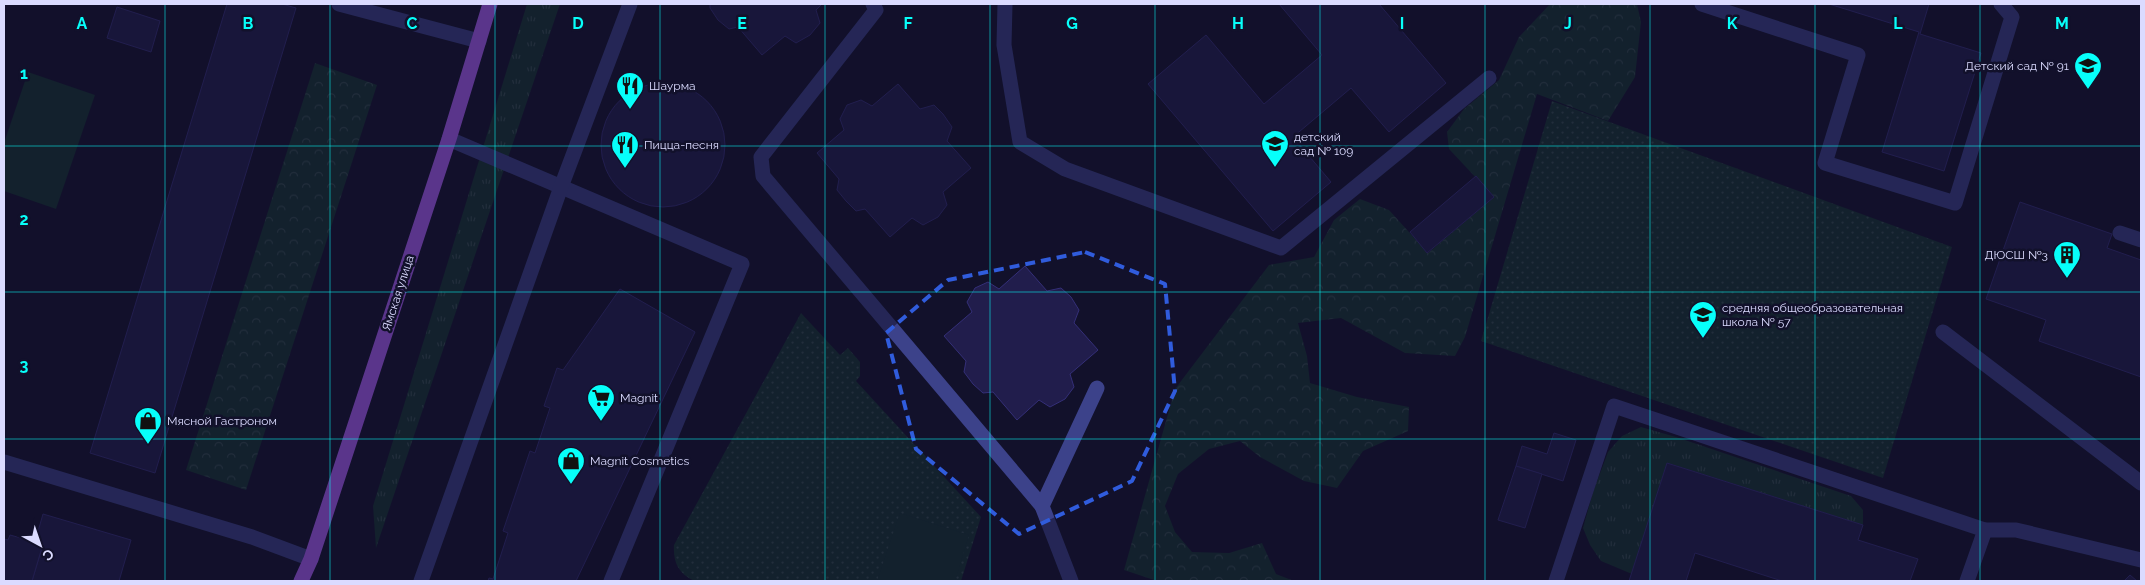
<svg xmlns="http://www.w3.org/2000/svg" width="2145" height="585" font-family="Raleway,sans-serif">
<style>
.grass{fill:url(#grass-tufts)}
.forest{fill:url(#forest-crowns)}
.park{fill:url(#park-dots)}
.pitch{fill:#143530}
.building{fill:#211d4c;stroke:#342f78}
.lines{fill:none;stroke-linecap:round;stroke-linejoin:round}
.minor{stroke:#3c428a;stroke-width:15}
.major{stroke:#b262ff;stroke-width:15}
.marked{fill:none;stroke:#305cdc;stroke-width:4;stroke-dasharray:10 6;stroke-linejoin:round}
.grid{fill:none;stroke:#07fffa;stroke-width:1;stroke-opacity:0.55}
.labels{text-anchor:middle;stroke-width:5;stroke-linejoin:round;paint-order:stroke}
.poi-label{font-size:12px;fill:#dbdbff;stroke:#12112b;text-anchor:start}
.street-label{font-size:12px;fill:#dbdbff;stroke:#12112b}
.grid-label{font-size:16px;text-anchor:middle;font-weight:bold;fill:#07fffa;stroke:#12112b;stroke-width:5;stroke-linejoin:round;paint-order:stroke}
</style>
<defs>
<pattern id="grass-tufts" width="24" height="20" patternUnits="userSpaceOnUse" patternTransform="scale(1.25)"><rect width="24" height="20" fill="#143530"/><path d="M3 7l-1-3M5 7V3M7 7l1-3M15 17l-1-3M17 17v-4M19 17l1-3" fill="none" stroke="#36524f"/></pattern>
<pattern id="forest-crowns" width="20" height="18" patternUnits="userSpaceOnUse" patternTransform="scale(1.25)"><rect width="20" height="18" fill="#143530"/><path d="M2 6a3 3 0 1 1 6 0M12 15a3 3 0 1 1 6 0" fill="none" stroke="#36524f"/></pattern>
<pattern id="park-dots" width="8" height="8" patternUnits="userSpaceOnUse" patternTransform="scale(1.25)"><rect width="8" height="8" fill="#143530"/><path d="M2 2h.1M6 6h.1" fill="none" stroke="#36524f" stroke-width="1.8" stroke-linecap="round"/></pattern>
</defs>
<rect width="100%" height="100%" fill="#12112b"/>
<!-- grass -->
<g class="grass">
<path d="M 527,4 L 560,4 L 376,548 L 373,506 Z"/>
<path d="M 1641,427 L 1676,437 L 1851,496 L 1863,510 L 1863,525 L 1668,463 L 1632,574 L 1601,561 L 1590,545 L 1583,528 L 1593,492 L 1608,452 L 1622,436 Z"/>
</g>
<!-- forest -->
<g class="forest">
<path d="M 1550,4 L 1637,4 L 1641,22 L 1635,77 L 1608,121 L 1537,94 L 1465,337 L 1455,356 L 1405,353 L 1341,318 L 1298,323 L 1307,356 L 1310,383 L 1357,397 L 1409,407 L 1408,431 L 1363,451 L 1337,488 L 1304,481 L 1260,457 L 1240,441 L 1209,449 L 1178,474 L 1165,506 L 1175,532 L 1192,552 L 1229,553 L 1262,543 L 1276,574 L 1294,581 L 1157,581 L 1124,570 L 1175,389 L 1269,265 L 1314,257 L 1334,220 L 1360,199 L 1389,210 L 1428,253 L 1494,197 L 1449,149 L 1447,132 L 1464,109 L 1499,80 L 1519,37 Z"/>
<path d="M 315,63 L 377,85 L 246,490 L 186,470 Z"/>
</g>
<!-- park -->
<g class="park">
<path d="M 1552,101 L 1952,247 L 1883,478 L 1481,341 Z"/>
<path d="M 801,313 L 840,355 L 848,348 L 860,362 L 860,376 L 856,381 L 981,517 L 961,581 L 694,581 C 678,573 673,562 674,545 Z"/>
</g>
<!-- pitch -->
<g class="pitch">
<path d="M 28,72 L 95,95 L 56,209 L 4,191 L 4,143 Z"/>
<path d="M 900,513 L 969,535 L 955,581 L 877,581 Z"/>
</g>
<!-- building -->
<g class="building">
<path d="M 227,4 L 282,4 L 296,8 L 155,473 L 90,453 Z"/>
<path d="M 710,4 L 822,4 L 816,10 L 820,23 L 810,35 L 796,43 L 785,36 L 762,55 L 738,27 L 729,29 L 718,20 L 710,8 Z"/>
<path d="M 1279,4 L 1379,4 L 1446,83 L 1389,132 L 1351,88 L 1293,137 L 1331,182 L 1273,231 L 1148,84 L 1206,35 L 1264,104 L 1322,55 Z"/>
<path d="M 1829,4 L 1929,4 L 1920,34 L 1981,53 L 1944,171 L 1882,152 L 1919,32 Z"/>
<path d="M 117,7 L 160,21 L 151,52 L 107,38 Z"/>
<circle cx="663" cy="145" r="62"/>
<path d="M 898,84 L 920,109 L 934,105 L 943,114 L 952,127 L 947,141 L 971,168 L 943,192 L 947,205 L 938,217 L 923,225 L 912,218 L 890,237 L 865,209 L 856,211 L 846,201 L 837,190 L 839,179 L 817,153 L 844,130 L 840,119 L 847,105 L 861,100 L 872,106 Z"/>
<path d="M 1476,176 L 1494,197 L 1427,253 L 1410,232 Z"/>
<path d="M 2020,202 L 2112,234 L 2107,248 L 2141,260 L 2141,377 L 2039,341 L 2046,320 L 1986,299 Z"/>
<path d="M 1025,266 L 1047,291 L 1061,288 L 1071,297 L 1079,310 L 1074,323 L 1098,350 L 1070,374 L 1074,387 L 1065,399 L 1050,407 L 1039,400 L 1017,420 L 993,392 L 983,393 L 973,384 L 964,372 L 966,361 L 944,336 L 972,312 L 967,302 L 975,288 L 988,282 L 999,289 Z"/>
<path d="M 620,289 L 695,332 L 576,581 L 488,581 L 489,578 L 493,579 L 508,533 L 503,531 L 530,451 L 535,453 L 550,408 L 544,406 L 557,368 L 563,370 Z"/>
<path d="M 1554,433 L 1576,440 L 1563,481 L 1516,466 L 1522,446 L 1547,454 Z"/>
<path d="M 1667,463 L 1863,525 L 1858,540 L 1918,559 L 1910,581 L 1782,581 L 1695,553 L 1686,581 L 1629,581 Z"/>
<path d="M 1516,466 L 1542,474 L 1525,528 L 1498,520 Z"/>
<path d="M 43,514 L 131,540 L 119,581 L 32,581 L 43,544 L 35,542 Z"/>
<path d="M 10,535 L 43,544 L 32,581 L 4,581 L 4,539 L 8,540 Z"/>
<path d="M 2130,575 L 2137,581 L 2124,581 Z"/>
</g>
<g class="lines">
<!-- minor -->
<g class="minor">
<path d="M 339,4 L 479,41"/>
<path d="M 873,4 L 876,10 L 761,157 L 763,176 L 1042,506"/>
<path d="M 1005,4 L 1004,45 L 1020,142 L 1065,169 L 1281,248 L 1489,78"/>
<path d="M 1702,4 L 1858,55 L 1825,163 L 1955,203 L 2012,17 L 2001,4"/>
<path d="M 449,139 L 742,264 L 611,581"/>
<path d="M 2120,233 L 2141,240"/>
<path d="M 1943,332 L 2141,483"/>
<path d="M 4,462 L 252,537 L 311,559"/>
<path d="M 421,581 L 561,187 L 630,4"/>
<path d="M 1071,581 L 1042,506 L 1097,388"/>
<path d="M 1556,581 L 1614,406 L 1985,530 L 2016,530 L 2141,560"/>
<path d="M 1967,581 L 1985,530"/>
</g>
<!-- major -->
<path class="major" d="M 301,581 L 311,559 L 449,139 L 490,4"/>
</g>
<!-- marked area -->
<path d="M0 0H2145V585H0ZM 1085,252 L 1165,284 L 1175,391 L 1132,481 L 1019,534 L 916,449 L 886,333 L 948,280 Z" fill="#12112b" fill-opacity=".55" fill-rule="evenodd"/>
<path class="marked" d="M 1085,252 L 1165,284 L 1175,391 L 1132,481 L 1019,534 L 916,449 L 886,333 L 948,280 Z"/>
<!-- grid -->
<path class="grid" d="M 165,4 L 165,581M 330,4 L 330,581M 495,4 L 495,581M 660,4 L 660,581M 825,4 L 825,581M 990,4 L 990,581M 1155,4 L 1155,581M 1320,4 L 1320,581M 1485,4 L 1485,581M 1650,4 L 1650,581M 1815,4 L 1815,581M 1980,4 L 1980,581M 4,146 L 2141,146M 4,292 L 2141,292M 4,439 L 2141,439"/>
<!-- icons -->
<defs>
<symbol id="school-pin" viewBox="-11 -11 22 30"><path d="M0 17L-7.5 6A9.5 9.5 0 1 1 7.5 6Z" fill="#07fffa" stroke="#12112b"/><path d="M0-5L7-2L0 1L-7-2ZM-4 1L0 2.5L4 1V4Q0 6-4 4Z" fill="#111"/></symbol>
<symbol id="restaurant-pin" viewBox="-11 -11 22 30"><path d="M0 17L-7.5 6A9.5 9.5 0 1 1 7.5 6Z" fill="#07fffa" stroke="#12112b"/><path d="M-5-6h1v4h1v-4h1v4h1v-4h1v5L-1.5 .5V6h-2V.5L-5-1ZM5-6V6H3V1.5H1.5Q1.5-4 5-6Z" fill="#111"/></symbol>
<symbol id="building-pin" viewBox="-11 -11 22 30"><path d="M0 17L-7.5 6A9.5 9.5 0 1 1 7.5 6Z" fill="#07fffa" stroke="#12112b"/><path d="M-4-6H4V6H1V3H-1V6H-4ZM-2.5-4.3h1.7v1.8h-1.7ZM.8-4.3h1.7v1.8H.8ZM-2.5-1h1.7V.8h-1.7ZM.8-1h1.7V.8H.8Z" fill="#111"/></symbol>
<symbol id="supermarket-pin" viewBox="-11 -11 22 30"><path d="M0 17L-7.5 6A9.5 9.5 0 1 1 7.5 6Z" fill="#07fffa" stroke="#12112b"/><path d="M-6-5.5h2.5l.6 2H6L4.5 2H-2.5L-4.4-4H-6ZM-1.5 3.2a1.3 1.3 0 1 0 .1 0ZM3 3.2a1.3 1.3 0 1 0 .1 0Z" fill="#111"/></symbol>
<symbol id="shop-pin" viewBox="-11 -11 22 30"><path d="M0 17L-7.5 6A9.5 9.5 0 1 1 7.5 6Z" fill="#07fffa" stroke="#12112b"/><path d="M-5-2.5h2.3a2.7 3.5 0 0 1 5.4 0H5L5.5 6h-11ZM-1.5-2.5h3a1.5 2.3 0 0 0-3 0Z" fill="#111"/></symbol>
</defs>
<g fill-rule="evenodd">
<use href="#school-pin" x="2072" y="50" width="32" height="43"/>
<use href="#restaurant-pin" x="614" y="70" width="32" height="43"/>
<use href="#school-pin" x="1259" y="128" width="32" height="43"/>
<use href="#restaurant-pin" x="609" y="129" width="32" height="43"/>
<use href="#building-pin" x="2051" y="239" width="32" height="43"/>
<use href="#school-pin" x="1687" y="299" width="32" height="43"/>
<use href="#supermarket-pin" x="585" y="382" width="32" height="43"/>
<use href="#shop-pin" x="132" y="405" width="32" height="43"/>
<use href="#shop-pin" x="555" y="445" width="32" height="43"/>
</g>
<g class="labels">
<!-- poi labels -->
<g class="poi-label">
<text x="2069" y="70" text-anchor="end">Детский сад № 91</text>
<text x="649" y="90">Шаурма</text>
<text x="1294" y="141">детский<tspan x="1294" dy="14">сад № 109</tspan></text>
<text x="644" y="149">Пицца-песня</text>
<text x="2048" y="259" text-anchor="end">ДЮСШ №3</text>
<text x="1722" y="312">средняя общеобразовательная<tspan x="1722" dy="14">школа № 57</tspan></text>
<text x="620" y="402">Magnit</text>
<text x="167" y="425">Мясной Гастроном</text>
<text x="590" y="465">Magnit Cosmetics</text>
</g>
<!-- street labels -->
<g class="street-label">
<text transform="translate(398 293) rotate(-72)" y="4">Ямская улица</text>
</g>
</g>
<g class="grid-label">
<text x="82" y="29">A</text>
<text x="248" y="29">B</text>
<text x="412" y="29">C</text>
<text x="578" y="29">D</text>
<text x="742" y="29">E</text>
<text x="908" y="29">F</text>
<text x="1072" y="29">G</text>
<text x="1238" y="29">H</text>
<text x="1402" y="29">I</text>
<text x="1568" y="29">J</text>
<text x="1732" y="29">K</text>
<text x="1898" y="29">L</text>
<text x="2062" y="29">M</text>
<text x="24" y="79">1</text>
<text x="24" y="225">2</text>
<text x="24" y="371">3</text>
</g>
<!-- border -->
<rect width="2145" height="585" fill="none" stroke="#dbdbff" stroke-width="10"/>
<!-- north arrow -->
<g transform="translate(40 545) rotate(140)" stroke="#12112b" stroke-width="4" paint-order="stroke">
<path d="M0-4L9 19L0 12L-9 19Z" fill="#dbdbff"/>
<text y="-8" font-size="14" font-weight="bold" text-anchor="middle" fill="#dbdbff">С</text>
</g>
</svg>
